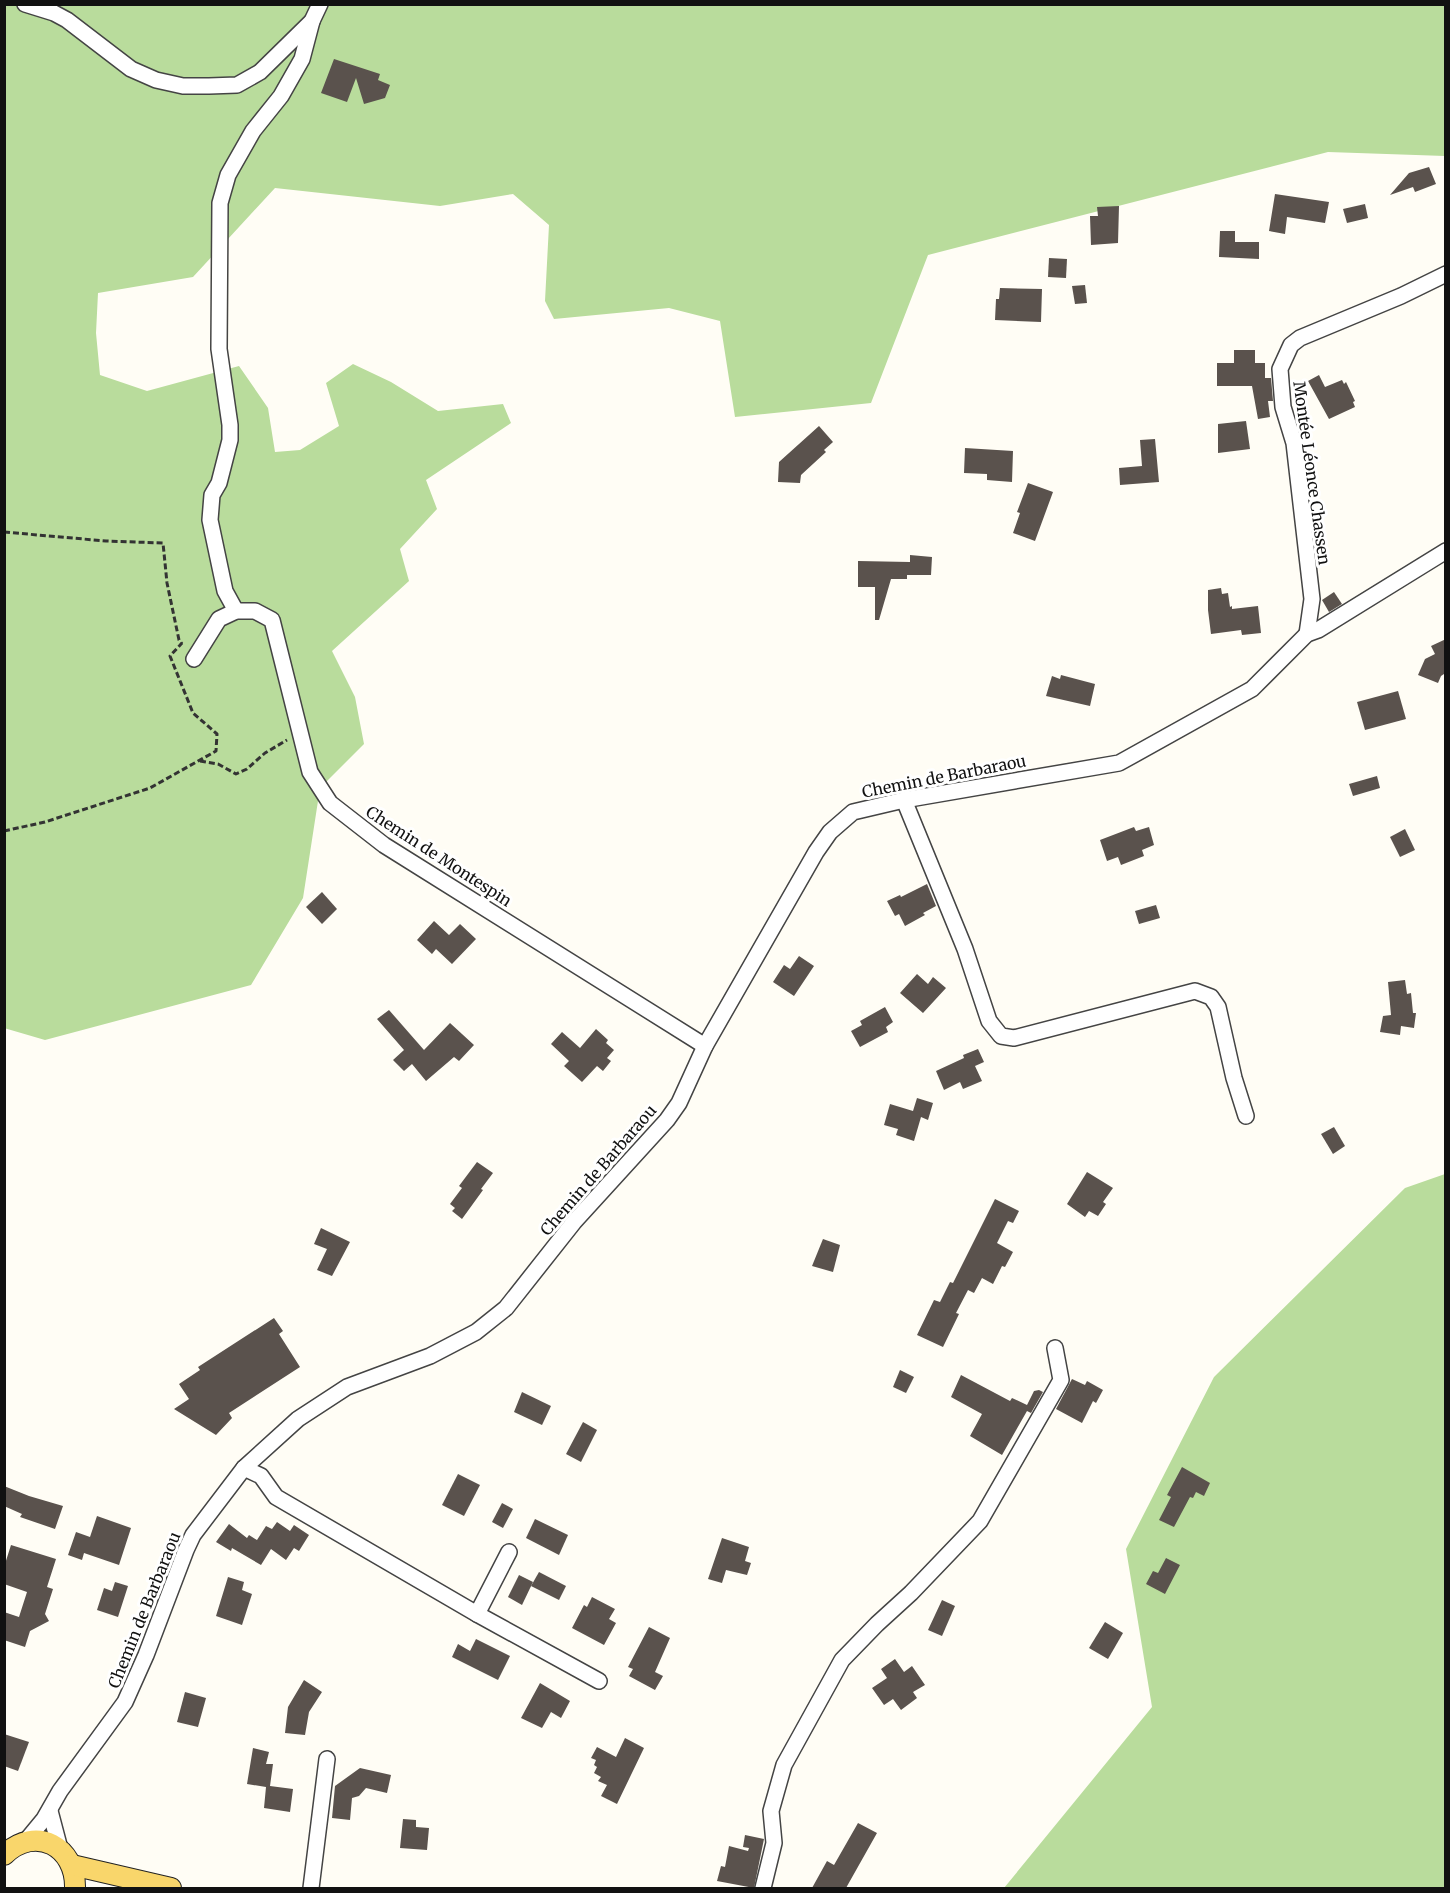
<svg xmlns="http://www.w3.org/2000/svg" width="1450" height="1893" font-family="Merriweather,serif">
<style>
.forest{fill:#b9dc9c}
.building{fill:#5a524d}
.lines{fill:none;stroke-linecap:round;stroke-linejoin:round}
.minor-casing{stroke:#444;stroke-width:18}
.major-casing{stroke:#222;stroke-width:22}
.path{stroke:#333;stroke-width:3;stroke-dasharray:6 3;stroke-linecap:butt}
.minor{stroke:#fff;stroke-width:15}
.major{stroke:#f9d66b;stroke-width:20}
.labels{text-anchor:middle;stroke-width:6;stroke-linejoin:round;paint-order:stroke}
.street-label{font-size:16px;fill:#111;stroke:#fff}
</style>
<rect width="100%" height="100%" fill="#fffdf5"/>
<!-- forest -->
<g class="forest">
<path d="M 4,5 L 1445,5 L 1445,156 L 1328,152 L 928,255 L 871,403 L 735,417 L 720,321 L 669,308 L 554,319 L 545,301 L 549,225 L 513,194 L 440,206 L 275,188 L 193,277 L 98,293 L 96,333 L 100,375 L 147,391 L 239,366 L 268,408 L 275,452 L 300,450 L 339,426 L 326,383 L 353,364 L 391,382 L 438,411 L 503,404 L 511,423 L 426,480 L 437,509 L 400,549 L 409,581 L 332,651 L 355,697 L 364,744 L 320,788 L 303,898 L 251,985 L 45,1040 L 4,1028 Z"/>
<path d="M 1445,1174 L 1445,1888 L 1004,1888 L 1152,1707 L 1126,1549 L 1214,1377 L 1405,1188 Z"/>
</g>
<!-- building -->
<g class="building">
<path d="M 334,59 L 380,74 L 378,80 L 390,85 L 385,98 L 364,104 L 356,78 L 347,102 L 321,93 Z"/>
<path d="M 1429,167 L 1436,184 L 1415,192 L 1413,187 L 1390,195 L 1409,173 Z"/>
<path d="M 1275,194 L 1329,202 L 1325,223 L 1287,217 L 1285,234 L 1269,231 Z"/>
<path d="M 1365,204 L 1368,218 L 1347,223 L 1343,209 Z"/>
<path d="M 1119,206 L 1118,243 L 1091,245 L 1090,216 L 1098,216 L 1097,207 Z"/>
<path d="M 1220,231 L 1235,231 L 1235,242 L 1259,242 L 1259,259 L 1219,257 Z"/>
<path d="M 1049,258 L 1067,259 L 1066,278 L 1048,277 Z"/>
<path d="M 1085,285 L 1087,303 L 1075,304 L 1072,286 Z"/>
<path d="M 1000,288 L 1042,289 L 1041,322 L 995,320 L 996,299 L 999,299 Z"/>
<path d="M 1234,350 L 1255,350 L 1255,363 L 1265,363 L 1265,378 L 1271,378 L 1273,401 L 1268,401 L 1270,417 L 1258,419 L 1252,386 L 1217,386 L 1217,363 L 1234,363 Z"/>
<path d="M 1319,375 L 1325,387 L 1342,380 L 1344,384 L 1346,382 L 1355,401 L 1353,402 L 1355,407 L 1329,419 L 1308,381 Z"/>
<path d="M 1246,421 L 1250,449 L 1218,453 L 1218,424 Z"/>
<path d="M 819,426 L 833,442 L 824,450 L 826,452 L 801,475 L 800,483 L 778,482 L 779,462 Z"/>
<path d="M 1155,439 L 1159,482 L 1120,485 L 1119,468 L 1142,466 L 1140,440 Z"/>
<path d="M 965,448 L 1013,451 L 1012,482 L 987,480 L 987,474 L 964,473 Z"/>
<path d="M 1028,483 L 1053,492 L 1035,541 L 1013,533 L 1020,513 L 1017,512 Z"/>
<path d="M 910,555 L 932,557 L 931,575 L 907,575 L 907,579 L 891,579 L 879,620 L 875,620 L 875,587 L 858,587 L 858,561 L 910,562 Z"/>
<path d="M 1221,588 L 1222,594 L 1228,593 L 1230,607 L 1232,606 L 1232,609 L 1258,606 L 1261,633 L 1242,635 L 1241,630 L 1211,634 L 1208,610 L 1208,590 Z"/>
<path d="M 1334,592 L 1342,604 L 1329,612 L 1322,600 Z"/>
<path d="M 1446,639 L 1446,677 L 1444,674 L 1441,676 L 1438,683 L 1418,675 L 1425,659 L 1435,654 L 1431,646 Z"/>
<path d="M 1061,675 L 1095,684 L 1090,706 L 1046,696 L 1052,676 L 1060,679 Z"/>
<path d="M 1398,691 L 1406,719 L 1365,730 L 1357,702 Z"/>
<path d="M 1377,776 L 1380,788 L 1353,796 L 1349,784 Z"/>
<path d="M 1134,827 L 1136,831 L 1149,827 L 1154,845 L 1142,850 L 1144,856 L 1121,865 L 1118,857 L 1107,861 L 1100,840 Z"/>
<path d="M 1405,829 L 1415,850 L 1400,857 L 1390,837 Z"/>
<path d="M 927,884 L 936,906 L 923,913 L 925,915 L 905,926 L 899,914 L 895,916 L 887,901 L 900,895 L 901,897 Z"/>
<path d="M 322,892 L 337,909 L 322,924 L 306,907 Z"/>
<path d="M 1156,905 L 1160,918 L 1139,924 L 1135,911 Z"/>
<path d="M 434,921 L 449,935 L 460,924 L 476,939 L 452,964 L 436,949 L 432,954 L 417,940 Z"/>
<path d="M 799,956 L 814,966 L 794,996 L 773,982 L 784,965 L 790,969 Z"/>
<path d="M 917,974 L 928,984 L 933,977 L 946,988 L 923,1013 L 900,993 Z"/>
<path d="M 1405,980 L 1407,994 L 1411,993 L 1413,1013 L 1416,1013 L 1414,1028 L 1401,1026 L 1400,1035 L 1380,1032 L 1383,1016 L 1391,1015 L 1388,982 Z"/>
<path d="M 885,1007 L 893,1022 L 886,1027 L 888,1032 L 860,1047 L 851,1031 L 862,1025 L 860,1021 Z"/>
<path d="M 389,1010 L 424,1050 L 450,1023 L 474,1045 L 459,1061 L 454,1057 L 426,1081 L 412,1064 L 404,1071 L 393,1060 L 404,1050 L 377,1019 Z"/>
<path d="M 596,1029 L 608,1040 L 606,1043 L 614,1050 L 607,1058 L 611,1061 L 603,1071 L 597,1066 L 582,1082 L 564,1066 L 569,1061 L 551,1044 L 562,1032 L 580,1048 Z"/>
<path d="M 978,1049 L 984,1062 L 975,1066 L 982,1081 L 963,1089 L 960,1082 L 944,1090 L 936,1071 L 964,1058 L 963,1055 Z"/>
<path d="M 917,1098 L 933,1103 L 928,1120 L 921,1117 L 914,1141 L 896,1135 L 898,1129 L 884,1125 L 890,1104 L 913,1111 Z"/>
<path d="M 1334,1127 L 1345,1146 L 1333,1154 L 1321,1134 Z"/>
<path d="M 477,1162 L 493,1173 L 481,1189 L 483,1190 L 462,1219 L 452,1211 L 455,1208 L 450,1204 L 462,1188 L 459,1186 Z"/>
<path d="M 1087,1172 L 1113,1188 L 1103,1202 L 1106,1204 L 1098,1216 L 1089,1211 L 1085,1217 L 1067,1204 Z"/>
<path d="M 995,1199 L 1019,1211 L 1013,1223 L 1008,1221 L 997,1243 L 1013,1252 L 1005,1267 L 1002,1266 L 993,1284 L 982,1278 L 974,1293 L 968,1290 L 956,1313 L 959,1314 L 943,1347 L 917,1335 L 934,1300 L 940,1302 L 950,1282 L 953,1283 Z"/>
<path d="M 321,1228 L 350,1242 L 332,1276 L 317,1270 L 327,1249 L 314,1244 Z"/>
<path d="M 823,1239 L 840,1245 L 833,1272 L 812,1266 Z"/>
<path d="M 274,1318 L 283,1331 L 279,1334 L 300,1367 L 229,1413 L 232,1418 L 216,1435 L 174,1409 L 189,1399 L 179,1384 L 200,1370 L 198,1367 Z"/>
<path d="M 900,1370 L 914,1377 L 906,1393 L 893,1387 Z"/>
<path d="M 961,1375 L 1010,1401 L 1012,1398 L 1027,1405 L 1034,1391 L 1039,1390 L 1043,1392 L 1031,1413 L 1027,1411 L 1002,1455 L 970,1436 L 982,1414 L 951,1397 Z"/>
<path d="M 1072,1379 L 1085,1385 L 1087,1381 L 1103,1390 L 1096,1403 L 1093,1401 L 1082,1423 L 1056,1409 Z"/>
<path d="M 522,1392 L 551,1406 L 542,1425 L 514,1412 Z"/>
<path d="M 583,1422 L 597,1430 L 581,1462 L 566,1454 Z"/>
<path d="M 1182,1467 L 1210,1483 L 1204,1496 L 1196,1492 L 1193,1498 L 1190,1497 L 1174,1527 L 1159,1520 L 1171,1497 L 1167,1495 Z"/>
<path d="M 458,1474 L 480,1485 L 464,1516 L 442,1505 Z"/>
<path d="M 4,1486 L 29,1496 L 63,1506 L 55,1529 L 20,1517 L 22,1514 L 4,1506 Z"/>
<path d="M 502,1503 L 513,1509 L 503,1528 L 492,1522 Z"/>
<path d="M 97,1516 L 131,1528 L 119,1565 L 84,1553 L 82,1560 L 68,1555 L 76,1532 L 90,1537 Z"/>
<path d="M 535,1519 L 568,1535 L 559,1555 L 526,1538 Z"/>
<path d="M 277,1522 L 290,1531 L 294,1525 L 309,1535 L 299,1551 L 294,1548 L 286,1560 L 271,1549 L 261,1565 L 232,1548 L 231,1551 L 216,1542 L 229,1524 L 247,1538 L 249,1535 L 257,1540 L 266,1526 L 272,1529 Z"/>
<path d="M 722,1538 L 749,1547 L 745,1561 L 751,1563 L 747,1575 L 726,1570 L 722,1583 L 708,1579 Z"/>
<path d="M 11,1545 L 56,1559 L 47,1587 L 53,1589 L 45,1614 L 49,1621 L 30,1631 L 25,1647 L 4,1640 L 4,1612 L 19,1617 L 27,1592 L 4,1584 L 4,1567 Z"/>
<path d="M 1166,1558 L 1180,1565 L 1165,1594 L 1146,1584 L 1153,1571 L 1158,1573 Z"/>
<path d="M 539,1572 L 566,1586 L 559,1600 L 531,1586 Z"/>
<path d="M 519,1575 L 533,1582 L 522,1605 L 508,1597 Z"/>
<path d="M 228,1577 L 244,1582 L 242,1590 L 252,1594 L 242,1625 L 216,1616 Z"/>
<path d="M 115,1582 L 128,1586 L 118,1617 L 97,1610 L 104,1588 L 112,1591 Z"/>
<path d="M 592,1597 L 615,1609 L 609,1619 L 616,1623 L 604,1645 L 572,1628 L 584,1605 L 587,1607 Z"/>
<path d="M 942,1600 L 955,1606 L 942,1636 L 928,1630 Z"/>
<path d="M 1105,1622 L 1123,1633 L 1108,1659 L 1089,1648 Z"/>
<path d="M 649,1627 L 670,1638 L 655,1672 L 663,1676 L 655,1690 L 629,1676 L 633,1669 L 628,1667 Z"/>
<path d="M 476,1639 L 510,1656 L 498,1680 L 452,1657 L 458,1644 L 470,1651 Z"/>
<path d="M 895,1659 L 904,1672 L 912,1666 L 925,1685 L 913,1692 L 917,1698 L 901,1710 L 893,1699 L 884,1705 L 872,1688 L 887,1678 L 881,1669 Z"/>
<path d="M 304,1680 L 322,1692 L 309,1712 L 305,1735 L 285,1733 L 288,1707 Z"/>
<path d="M 540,1683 L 570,1701 L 561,1718 L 551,1712 L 542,1728 L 521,1718 Z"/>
<path d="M 185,1692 L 206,1698 L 198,1727 L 177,1722 Z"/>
<path d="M 4,1734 L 29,1742 L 18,1771 L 4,1766 Z"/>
<path d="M 625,1738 L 644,1748 L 617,1804 L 601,1796 L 607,1785 L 598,1781 L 601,1777 L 594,1773 L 597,1767 L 594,1765 L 596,1760 L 591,1758 L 597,1747 L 616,1757 Z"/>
<path d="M 253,1748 L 269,1752 L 266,1764 L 273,1764 L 270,1786 L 293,1789 L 290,1812 L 264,1808 L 266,1787 L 247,1784 Z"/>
<path d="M 360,1768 L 391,1775 L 387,1793 L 366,1788 L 359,1796 L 352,1798 L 350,1820 L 332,1818 L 335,1786 Z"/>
<path d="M 403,1819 L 416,1820 L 416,1827 L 429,1828 L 427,1850 L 400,1848 Z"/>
<path d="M 858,1823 L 877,1833 L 846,1888 L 812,1888 L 827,1861 L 834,1865 Z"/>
<path d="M 745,1835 L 764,1839 L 754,1888 L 717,1881 L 721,1866 L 725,1867 L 729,1846 L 748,1851 L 749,1848 L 743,1847 Z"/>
</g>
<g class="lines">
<defs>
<g id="minor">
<path d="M 25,4 L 54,13 L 67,20 L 131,69 L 156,80 L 183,86 L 209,86 L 237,85 L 260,72 L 312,21 L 320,4"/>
<path d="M 236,611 L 225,591 L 210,520 L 212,495 L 219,483 L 230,440 L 230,425 L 219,349 L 220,203 L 228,175 L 253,131 L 281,96 L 302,59 L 312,21"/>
<path d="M 1307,634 L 1312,599 L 1294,443 L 1283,407 L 1280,369 L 1291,345 L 1300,338 L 1401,296 L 1446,274"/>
<path d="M 194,659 L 219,619 L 236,611 L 255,611 L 272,620 L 310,772 L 330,803 L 384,845 L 705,1046"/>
<path d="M 904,800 L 965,949 L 989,1021 L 1001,1036 L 1014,1038 L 1195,991 L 1211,997 L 1218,1007 L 1234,1078 L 1246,1116"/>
<path d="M 244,1468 L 261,1476 L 276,1497 L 477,1614 L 599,1681"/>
<path d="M 477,1614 L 509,1552"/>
<path d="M 50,1811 L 60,1849"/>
<path d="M 25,1842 L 44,1819 L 60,1791 L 125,1702 L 146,1655 L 186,1550 L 193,1535 L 244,1468 L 298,1419 L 347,1387 L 430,1356 L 476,1332 L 506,1308 L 574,1222 L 667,1120 L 679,1103 L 705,1046 L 816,852 L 830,832 L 853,812 L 904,800 L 1119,763 L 1252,689 L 1307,634 L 1318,630 L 1446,551"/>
<path d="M 311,1888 L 327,1759"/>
<path d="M 763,1888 L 774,1843 L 771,1811 L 784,1765 L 842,1660 L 877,1624 L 911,1593 L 980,1521 L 1061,1380 L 1055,1348"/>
</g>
<g id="major">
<path d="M 4,1855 C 36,1824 76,1847 75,1888"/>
<path d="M 72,1865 L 171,1888"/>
</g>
</defs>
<!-- minor casing -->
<use href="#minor" class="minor-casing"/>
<!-- major casing -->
<use href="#major" class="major-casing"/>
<!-- path -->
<g class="path">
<path d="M 4,532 L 106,541 L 163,543 L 167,583 L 179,640 L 182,644"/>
<path d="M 200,761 L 218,764 L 236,774 L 247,769 L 265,753 L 287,740"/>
<path d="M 4,831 L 45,822 L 150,788 L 216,751 L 217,734 L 193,713 L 170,656 L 182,643"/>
</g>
<!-- minor -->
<use href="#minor" class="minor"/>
<!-- major -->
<use href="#major" class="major"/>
</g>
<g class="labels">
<!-- street labels -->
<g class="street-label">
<text transform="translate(1312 473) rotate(82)" y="6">Montée Léonce Chassen</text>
<text transform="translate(944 776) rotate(-11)" y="6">Chemin de Barbaraou</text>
<text transform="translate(439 856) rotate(33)" y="6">Chemin de Montespin</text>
<text transform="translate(598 1170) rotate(-49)" y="6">Chemin de Barbaraou</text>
<text transform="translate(144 1610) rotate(-68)" y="6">Chemin de Barbaraou</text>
</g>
</g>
<!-- border -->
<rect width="1450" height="1893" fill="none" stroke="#111111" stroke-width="12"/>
</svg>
